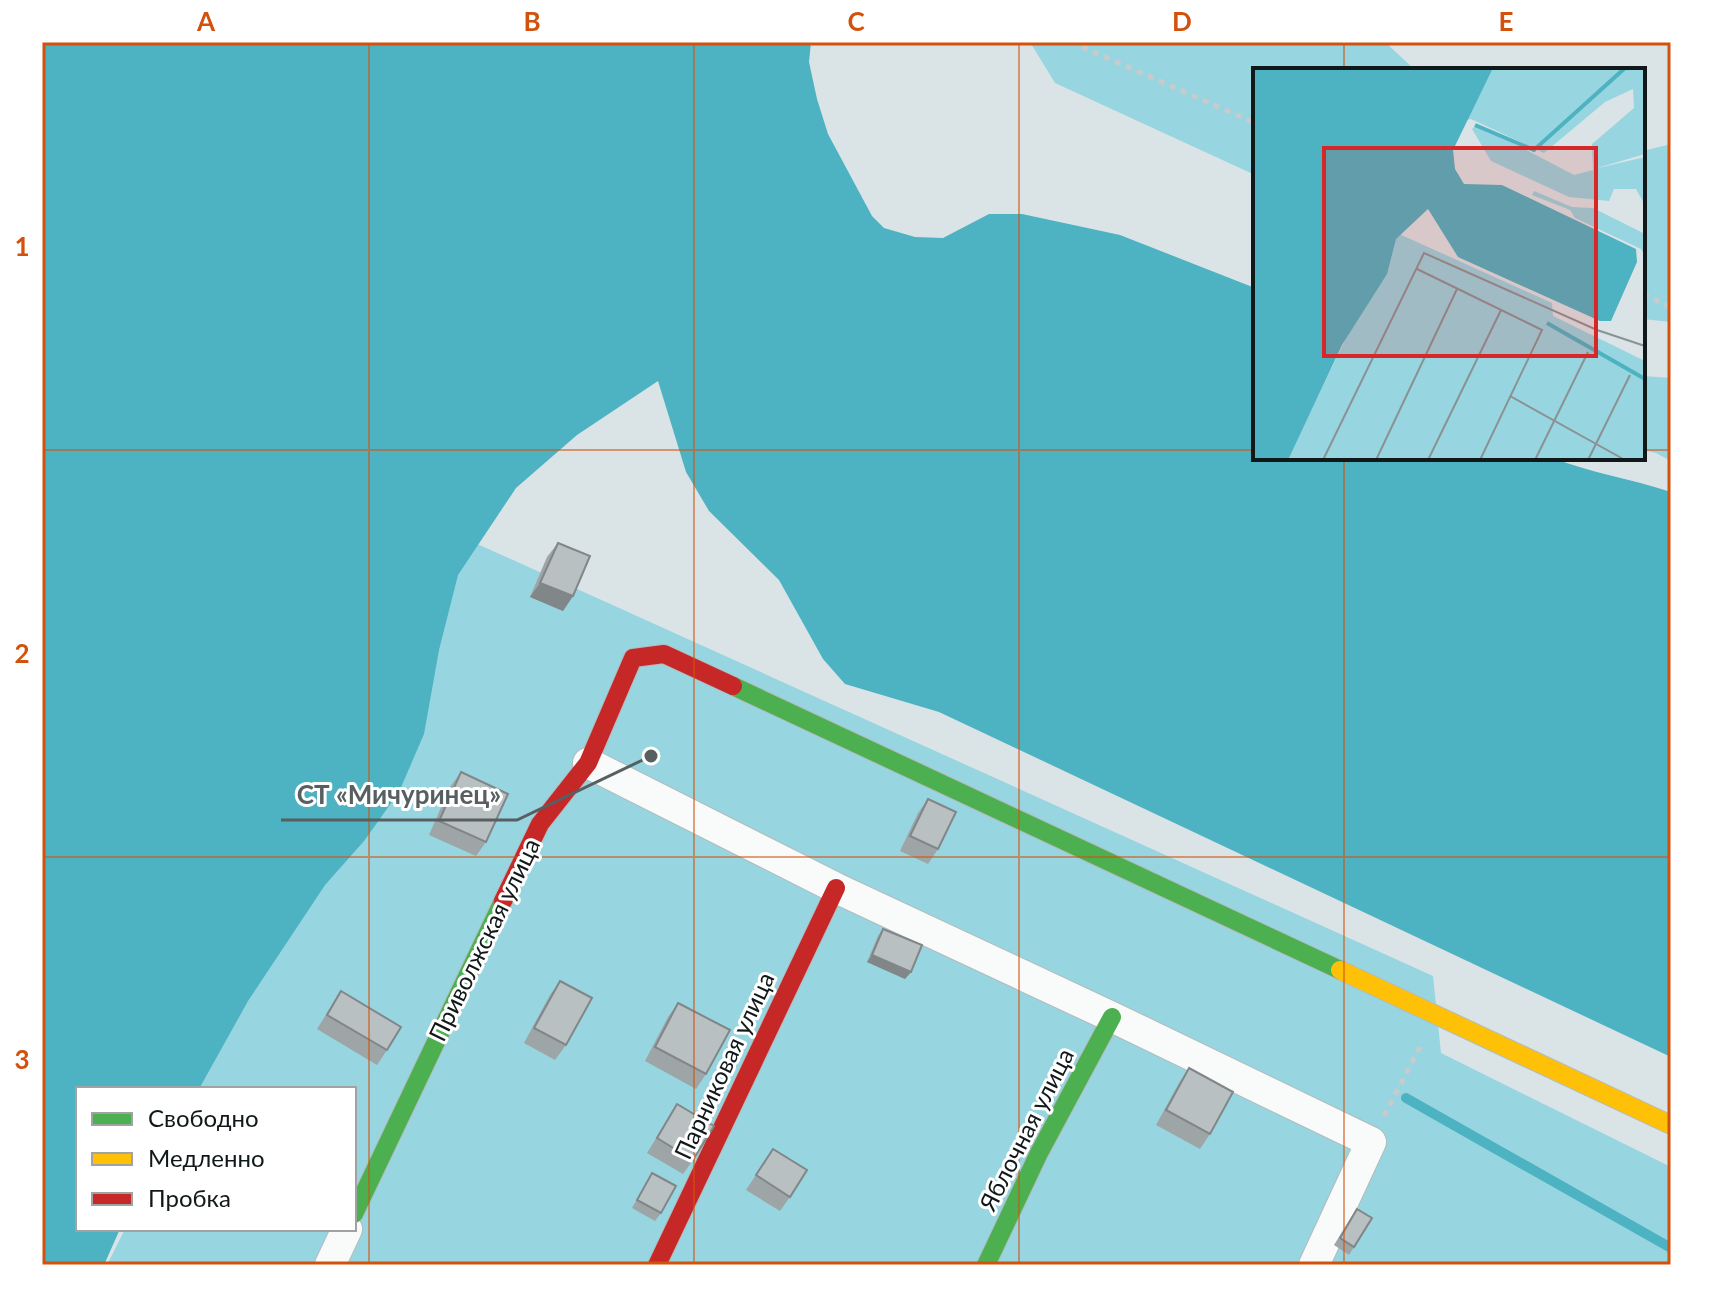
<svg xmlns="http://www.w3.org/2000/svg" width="1713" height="1307" font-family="Lato,sans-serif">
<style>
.green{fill:#97d5e0}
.water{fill:#4db2c1}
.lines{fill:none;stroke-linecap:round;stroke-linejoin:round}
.stream{stroke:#4db2c1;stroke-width:10}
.street-casing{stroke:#b3bbbd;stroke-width:32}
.fast-casing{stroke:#b3bbbd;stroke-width:20}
.slow-casing{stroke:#b3bbbd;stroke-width:20}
.jam-casing{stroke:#b3bbbd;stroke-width:20}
.path{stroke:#c8cbcc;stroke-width:5;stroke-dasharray:6 6;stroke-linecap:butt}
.street{stroke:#f9fbfb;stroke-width:30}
.fast{stroke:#4caf50;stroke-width:18}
.slow{stroke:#ffc107;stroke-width:18}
.jam{stroke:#c62828;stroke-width:18}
.wall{fill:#9ea5a7}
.shaded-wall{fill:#818688}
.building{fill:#b8c0c2;stroke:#818688;stroke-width:2}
.grid{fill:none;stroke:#d2520d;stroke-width:2;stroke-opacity:0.55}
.labels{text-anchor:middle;stroke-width:6;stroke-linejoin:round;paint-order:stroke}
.street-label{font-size:24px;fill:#111819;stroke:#fff}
.inset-river{fill:none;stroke:#4db2c1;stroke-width:4}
.inset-road{fill:none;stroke:#8a9294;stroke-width:2}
.view{fill:#d62828;fill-opacity:0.15;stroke:#d62828;stroke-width:4}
.inset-edge{fill:none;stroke:#111819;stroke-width:4}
.leader{fill:none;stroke:#575f61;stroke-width:3}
.callout-dot{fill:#575f61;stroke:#fff;stroke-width:3}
.callout-label{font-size:26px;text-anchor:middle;font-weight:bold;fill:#575f61;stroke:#fff;stroke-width:6;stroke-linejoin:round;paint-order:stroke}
.neatline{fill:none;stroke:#d2520d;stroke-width:3}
.grid-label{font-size:26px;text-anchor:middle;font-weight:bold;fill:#d2520d}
</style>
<rect width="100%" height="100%" fill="#dae4e6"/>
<!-- green -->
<g class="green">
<path d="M 1030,42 L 1385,42 L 1415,70 L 1255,70 L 1255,175 L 1055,83 Z"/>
<path d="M 1671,144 L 1671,322 L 1643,319 L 1643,151 Z"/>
<path d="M 1643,376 L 1671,378 L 1671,461 L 1656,453 L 1643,450 Z"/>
<path d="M 462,537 L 1433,976 L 1441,1053 L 1671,1167 L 1671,1265 L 107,1265 L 125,1229 L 354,1229 L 354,1089 L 193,1089 Z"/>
</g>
<!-- water -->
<path class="water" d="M 42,42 L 811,42 L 809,62 L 817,99 L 828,134 L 872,216 L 884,228 L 915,237 L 943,238 L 989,214 L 1022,214 L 1120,235 L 1255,288 L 1255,458 L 1553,458 C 1591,473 1632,479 1671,492 L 1671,1057 L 939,712 L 845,684 L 823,659 L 779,580 L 709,511 L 686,472 L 658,381 L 577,435 L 516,488 L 458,575 L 439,650 L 424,734 L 399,792 L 364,841 L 325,885 L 248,1001 L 199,1089 L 78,1089 L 78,1229 L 120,1229 L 104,1265 L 42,1265 Z"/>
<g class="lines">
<!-- stream -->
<path class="stream" d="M 1406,1098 L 1671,1248"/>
<defs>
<g id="street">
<path d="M 588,763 L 836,888 L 1112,1017 L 1371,1142 L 1314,1265"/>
<path d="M 330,1265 L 347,1229"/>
</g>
<g id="fast">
<path d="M 733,686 L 1340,970"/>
<path d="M 354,1214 L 503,901"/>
<path d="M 986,1265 L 1039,1153 L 1112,1017"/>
</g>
<path id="slow" d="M 1340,970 L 1671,1125"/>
<g id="jam">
<path d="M 503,901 L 540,824 L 588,763 L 633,658 L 664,654 L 733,686"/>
<path d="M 657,1265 L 836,888"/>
</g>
</defs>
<!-- street casing -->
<use href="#street" class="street-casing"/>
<!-- fast casing -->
<use href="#fast" class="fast-casing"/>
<!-- slow casing -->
<use href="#slow" class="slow-casing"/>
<!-- jam casing -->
<use href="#jam" class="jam-casing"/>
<!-- path -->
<g class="path">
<path d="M 1071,42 L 1255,123"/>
<path d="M 1643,294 L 1671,307"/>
<path d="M 1384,1116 L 1420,1047"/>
<path d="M 1670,1265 L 1671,1264"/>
</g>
<!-- street -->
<use href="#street" class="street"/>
<!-- fast -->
<use href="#fast" class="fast"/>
<!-- slow -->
<use href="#slow" class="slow"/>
<!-- jam -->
<use href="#jam" class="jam"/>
</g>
<!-- wall -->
<g class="wall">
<path d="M 558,543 L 573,596 L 563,611 L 530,597 L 547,557 Z"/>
<path d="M 461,772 L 486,842 L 476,856 L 429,835 L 450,787 Z"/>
<path d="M 928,799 L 938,849 L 928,864 L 900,851 L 918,813 Z"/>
<path d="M 883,929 L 911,972 L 905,979 L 867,962 L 878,936 Z"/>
<path d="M 560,981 L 566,1045 L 555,1060 L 524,1043 L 550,995 Z"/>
<path d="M 341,991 L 387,1050 L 377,1065 L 317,1029 Z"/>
<path d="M 678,1003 L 706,1074 L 696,1089 L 645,1061 L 668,1017 Z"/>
<path d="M 1189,1068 L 1210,1134 L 1200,1149 L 1156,1125 L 1179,1083 Z"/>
<path d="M 677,1104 L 693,1160 L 683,1174 L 647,1153 Z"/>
<path d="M 773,1149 L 790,1197 L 780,1211 L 746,1190 Z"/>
<path d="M 652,1173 L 661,1213 L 655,1221 L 632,1208 Z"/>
<path d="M 1352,1216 L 1354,1247 L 1349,1255 L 1334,1245 Z"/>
</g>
<!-- shaded-wall -->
<g class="shaded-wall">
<path d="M 540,583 L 573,596 L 563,611 L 530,597 Z"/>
<path d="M 872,955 L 911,972 L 905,979 L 867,962 Z"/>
</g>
<!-- building -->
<g class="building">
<path d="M 558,543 L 590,556 L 573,596 L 540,583 Z"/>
<path d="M 461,772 L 508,794 L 486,842 L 439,821 Z"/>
<path d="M 928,799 L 956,812 L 938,849 L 910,836 Z"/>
<path d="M 883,929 L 922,945 L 911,972 L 872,955 Z"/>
<path d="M 560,981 L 592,998 L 566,1045 L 534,1028 Z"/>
<path d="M 341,991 L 401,1027 L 387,1050 L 327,1015 Z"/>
<path d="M 678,1003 L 730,1030 L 706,1074 L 655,1047 Z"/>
<path d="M 1189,1068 L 1233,1092 L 1210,1134 L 1166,1110 Z"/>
<path d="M 677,1104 L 714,1126 L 693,1160 L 657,1138 Z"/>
<path d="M 773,1149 L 807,1170 L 790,1197 L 756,1175 Z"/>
<path d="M 652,1173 L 676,1186 L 661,1213 L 637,1200 Z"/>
<path d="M 1357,1209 L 1372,1218 L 1354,1247 L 1340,1238 Z"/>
</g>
<!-- grid -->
<path class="grid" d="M 369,42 L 369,1265M 694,42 L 694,1265M 1019,42 L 1019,1265M 1344,42 L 1344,70M 42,450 L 1255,450M 1643,450 L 1671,450M 1344,458 L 1344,1265M 42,857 L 1671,857"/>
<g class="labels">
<!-- street labels -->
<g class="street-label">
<text transform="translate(485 940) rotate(-64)" y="8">Приволжская улица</text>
<text transform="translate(725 1066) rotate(-65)" y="8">Парниковая улица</text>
<text transform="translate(1027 1130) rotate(-63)" y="8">Яблочная улица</text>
</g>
</g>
<!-- overview -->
<g transform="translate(1253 68)">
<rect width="392" height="392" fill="#dae4e6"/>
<path d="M 240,0 L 392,0 L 392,86 L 341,101 L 392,89 L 392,137 L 383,121 L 361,121 L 356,133 L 316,129 L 238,93 L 219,61 L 224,56 L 321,107 L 340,102 L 339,76 L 381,40 L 380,21 L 352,34 L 291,85 L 218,51 L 214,52 ZM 281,123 L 319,139 L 340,140 L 392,166 L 392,188 L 388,181 L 322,150 L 317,142 L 279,127 ZM 144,165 L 299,235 L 300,248 L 392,293 L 392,392 L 34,392 Z" fill="#97d5e0"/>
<path d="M 0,0 L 240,0 L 200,82 L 202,101 L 211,116 L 249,117 L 383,181 L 384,194 L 358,253 L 347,253 L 205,189 L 175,141 L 143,171 L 134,206 L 89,277 L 35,392 L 0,392 Z" fill="#4db2c1"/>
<path class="inset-river" d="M 222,57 L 281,82 L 372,0M 294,255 L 392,311"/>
<path class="inset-road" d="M 164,201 L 289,262 L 227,392M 257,328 L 372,392M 70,392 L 171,185 L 344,262 L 392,278M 123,392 L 204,221M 175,392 L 248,242M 282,392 L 335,284M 335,392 L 377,307"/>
<path class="view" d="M 71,80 L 343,80 L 343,288 L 71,288 Z"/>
<rect width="392" height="392" class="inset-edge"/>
</g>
<!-- callouts -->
<path class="leader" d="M651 756L517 820H281"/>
<circle class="callout-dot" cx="651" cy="756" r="8"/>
<g class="callout-label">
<text x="399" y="804">СТ «Мичуринец»</text>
</g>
<!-- border -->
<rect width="1713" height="1307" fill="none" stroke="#ffffff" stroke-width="88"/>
<!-- legend -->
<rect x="76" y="1087" width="280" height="144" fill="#ffffff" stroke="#a0a3a3" stroke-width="2"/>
<rect x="92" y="1113" width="40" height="12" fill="#4caf50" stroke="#a0a3a3" stroke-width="2"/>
<text x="148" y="1127" font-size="24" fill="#111819">Свободно</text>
<rect x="92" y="1153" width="40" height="12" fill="#ffc107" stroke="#a0a3a3" stroke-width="2"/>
<text x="148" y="1167" font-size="24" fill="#111819">Медленно</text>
<rect x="92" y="1193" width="40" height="12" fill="#c62828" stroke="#a0a3a3" stroke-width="2"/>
<text x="148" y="1207" font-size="24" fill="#111819">Пробка</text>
<rect x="44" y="44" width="1625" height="1219" class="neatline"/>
<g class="grid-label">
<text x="206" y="31">A</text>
<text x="532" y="31">B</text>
<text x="856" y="31">C</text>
<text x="1182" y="31">D</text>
<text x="1506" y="31">E</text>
<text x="22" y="256">1</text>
<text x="22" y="663">2</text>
<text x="22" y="1069">3</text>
</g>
</svg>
